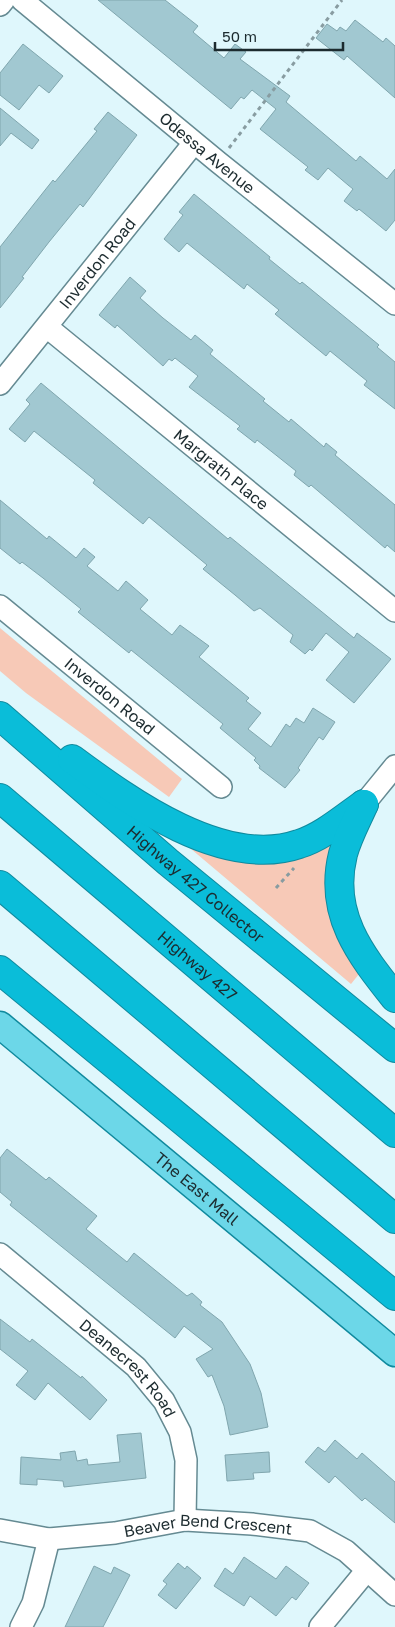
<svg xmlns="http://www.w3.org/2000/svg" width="395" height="1627" font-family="'Golos Text',sans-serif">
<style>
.green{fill:#f7c9b7}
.building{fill:#a1c8d1;stroke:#80a6ae}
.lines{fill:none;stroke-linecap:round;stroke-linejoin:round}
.minor-casing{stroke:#658a92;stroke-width:24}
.major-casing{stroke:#108a9e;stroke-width:29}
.highway-casing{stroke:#108a9e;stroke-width:30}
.path{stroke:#889ca1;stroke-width:3;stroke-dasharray:4 4;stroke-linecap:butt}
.minor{stroke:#fff;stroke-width:21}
.major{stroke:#6cd7e8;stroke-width:26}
.highway{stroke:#0abdd9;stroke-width:28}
.labels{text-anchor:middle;stroke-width:5;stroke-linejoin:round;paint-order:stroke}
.street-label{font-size:16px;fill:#1c2b2f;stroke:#dff7fc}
</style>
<rect width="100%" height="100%" fill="#dff7fc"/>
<!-- green -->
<g class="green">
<path d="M 0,628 L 182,779 L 169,797 L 26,693 L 0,671 Z"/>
<path d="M 178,838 L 324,842 L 336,851 L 340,933 L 359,974 L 351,984 Z"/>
</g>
<!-- building -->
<g class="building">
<path d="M 98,0 L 165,0 L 198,26 L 193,32 L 224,58 L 235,44 L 246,52 L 240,59 L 290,96 L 286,102 L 356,161 L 360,156 L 387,179 L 395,169 L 395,220 L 386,231 L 359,209 L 357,211 L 344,201 L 353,189 L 348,185 L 328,168 L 318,180 L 305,170 L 308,167 L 260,129 L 276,109 L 252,90 L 244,99 L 241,97 L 231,109 Z"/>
<path d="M 355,20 L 383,42 L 386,38 L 395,46 L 395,98 L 347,56 L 344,60 L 316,38 L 327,24 L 337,31 L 340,27 L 346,31 Z"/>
<path d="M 23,44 L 63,76 L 49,93 L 39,85 L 19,110 L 0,95 L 0,73 Z"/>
<path d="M 0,108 L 39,140 L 32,149 L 11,133 L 0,146 Z"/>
<path d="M 108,112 L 137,135 L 83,207 L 80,204 L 49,242 L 22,277 L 24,278 L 0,308 L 0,247 L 53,180 L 55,182 L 97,131 L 94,129 Z"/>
<path d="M 194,194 L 270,257 L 269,259 L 300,284 L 302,282 L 379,345 L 377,347 L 395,362 L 395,409 L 364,385 L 367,381 L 330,351 L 326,356 L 275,314 L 279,310 L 247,284 L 244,289 L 187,243 L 179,252 L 164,239 L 183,215 L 179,212 Z"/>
<path d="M 130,277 L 146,291 L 140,298 L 163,318 L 191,340 L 195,335 L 213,350 L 210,354 L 265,399 L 263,401 L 289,422 L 291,419 L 324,447 L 326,443 L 337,452 L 335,455 L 395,505 L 395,552 L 387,545 L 385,548 L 311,485 L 309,487 L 294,475 L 296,471 L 257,440 L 255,443 L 237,429 L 240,426 L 189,387 L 198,376 L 175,358 L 172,361 L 169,359 L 163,366 L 117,325 L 115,328 L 99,315 Z"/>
<path d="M 41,383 L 228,539 L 230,537 L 354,638 L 357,633 L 391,659 L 354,703 L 326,680 L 349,652 L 326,633 L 312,651 L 310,649 L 305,654 L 290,642 L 293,635 L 260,608 L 254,611 L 235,595 L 203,569 L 207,565 L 149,517 L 143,524 L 93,483 L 95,480 L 34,431 L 25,442 L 9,429 L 30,404 L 26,400 Z"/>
<path d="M 0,500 L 47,539 L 49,536 L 76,558 L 84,548 L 95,557 L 87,566 L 118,591 L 126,581 L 148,600 L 140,609 L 172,635 L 180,625 L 209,646 L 199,657 L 249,698 L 246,701 L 261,713 L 248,729 L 271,747 L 286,724 L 290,727 L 296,718 L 304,723 L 313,708 L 335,722 L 323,740 L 319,737 L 298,768 L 300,770 L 285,788 L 259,768 L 260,766 L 254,760 L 256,758 L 220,728 L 223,724 L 131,650 L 129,653 L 78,612 L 81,609 L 43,578 L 22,562 L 20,564 L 0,548 Z"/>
<path d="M 7,1149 L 46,1180 L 49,1177 L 97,1216 L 86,1229 L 127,1262 L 134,1253 L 187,1296 L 192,1293 L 202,1302 L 200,1305 L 222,1322 L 250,1364 L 261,1393 L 268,1427 L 230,1435 L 224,1406 L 212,1375 L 208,1377 L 196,1359 L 213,1349 L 184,1326 L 175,1338 L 10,1205 L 12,1202 L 0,1192 L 0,1158 Z"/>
<path d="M 0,1319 L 30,1342 L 32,1339 L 81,1378 L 82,1376 L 107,1400 L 90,1420 L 48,1383 L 35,1400 L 16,1385 L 28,1371 L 0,1349 Z"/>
<path d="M 141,1433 L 146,1478 L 64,1487 L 63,1481 L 37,1479 L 37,1485 L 20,1484 L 21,1457 L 61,1460 L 60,1453 L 75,1451 L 77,1461 L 87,1459 L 88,1465 L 120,1462 L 117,1435 Z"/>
<path d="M 335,1440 L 357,1459 L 362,1453 L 395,1482 L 395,1523 L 365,1498 L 362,1501 L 335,1476 L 329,1483 L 305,1462 L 318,1447 L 325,1452 Z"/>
<path d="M 269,1452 L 270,1472 L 253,1473 L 254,1479 L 227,1481 L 225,1455 Z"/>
<path d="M 244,1557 L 276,1579 L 286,1566 L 309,1583 L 296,1600 L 292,1597 L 276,1616 L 250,1596 L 244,1606 L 214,1586 L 225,1568 L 233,1574 Z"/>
<path d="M 178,1563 L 185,1569 L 187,1566 L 201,1578 L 176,1609 L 158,1595 L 167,1584 L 163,1581 Z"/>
<path d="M 94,1566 L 111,1574 L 114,1567 L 130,1575 L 103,1627 L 65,1627 Z"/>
</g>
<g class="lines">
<defs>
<g id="minor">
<path id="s1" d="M 22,0 L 218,162 L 395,304"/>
<path d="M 0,5 L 4,0"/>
<path id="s2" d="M 47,327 L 395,611"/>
<path id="s3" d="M 0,384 L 194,143"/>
<path id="s4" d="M 0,606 L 221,787"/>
<path d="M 364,804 L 395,766"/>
<path id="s5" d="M 0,1254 L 136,1367 L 164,1401 L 180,1432 L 186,1460 L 185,1520"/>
<path id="s6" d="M 0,1530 L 49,1539 L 115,1533 L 185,1520 L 252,1524 L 310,1531 L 346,1551 L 395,1595"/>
<path d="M 21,1627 L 33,1603 L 49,1539"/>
<path d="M 320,1627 L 367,1570"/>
</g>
<g id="major">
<path id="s7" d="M 0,1025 L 395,1353"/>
</g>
<g id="highway">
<path id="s8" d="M 0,716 L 168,862 L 395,1048"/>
<path d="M 72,759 C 130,802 224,870 299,844 C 322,837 344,818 364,804"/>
<path id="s9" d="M 0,798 L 395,1133"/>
<path d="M 364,804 C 357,820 348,836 343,854 C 328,914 360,954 395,998"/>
<path d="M 0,885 L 395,1219"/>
<path d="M 0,970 L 395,1296"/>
</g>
</defs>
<!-- minor casing -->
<use href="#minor" class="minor-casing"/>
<!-- major casing -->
<use href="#major" class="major-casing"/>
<!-- highway casing -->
<use href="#highway" class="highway-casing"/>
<!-- path -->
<g class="path">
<path d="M 229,148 L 342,0"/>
<path d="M 276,888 L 294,868"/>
</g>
<!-- minor -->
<use href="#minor" class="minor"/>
<!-- major -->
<use href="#major" class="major"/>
<!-- highway -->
<use href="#highway" class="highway"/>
</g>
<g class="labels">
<!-- street labels -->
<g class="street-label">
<text dy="6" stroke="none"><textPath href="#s1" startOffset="240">Odessa Avenue</textPath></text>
<text dy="6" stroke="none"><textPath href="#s3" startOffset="155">Inverdon Road</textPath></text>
<text dy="6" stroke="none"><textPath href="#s2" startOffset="225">Margrath Place</textPath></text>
<text dy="6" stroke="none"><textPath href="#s4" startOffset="142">Inverdon Road</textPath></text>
<text dy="6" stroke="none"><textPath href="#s8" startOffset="258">Highway 427 Collector</textPath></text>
<text dy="6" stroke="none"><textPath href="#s9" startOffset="259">Highway 427</textPath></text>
<text dy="6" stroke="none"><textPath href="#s7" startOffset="256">The East Mall</textPath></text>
<text dy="6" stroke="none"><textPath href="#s5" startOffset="172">Deanecrest Road</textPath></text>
<text dy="6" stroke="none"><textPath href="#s6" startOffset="210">Beaver Bend Crescent</textPath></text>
</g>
</g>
<!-- scale -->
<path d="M215 42v8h128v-8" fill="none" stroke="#1c2b2f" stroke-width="2.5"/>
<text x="222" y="42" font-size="15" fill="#1c2b2f" stroke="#dff7fc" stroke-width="4" paint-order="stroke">50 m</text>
</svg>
